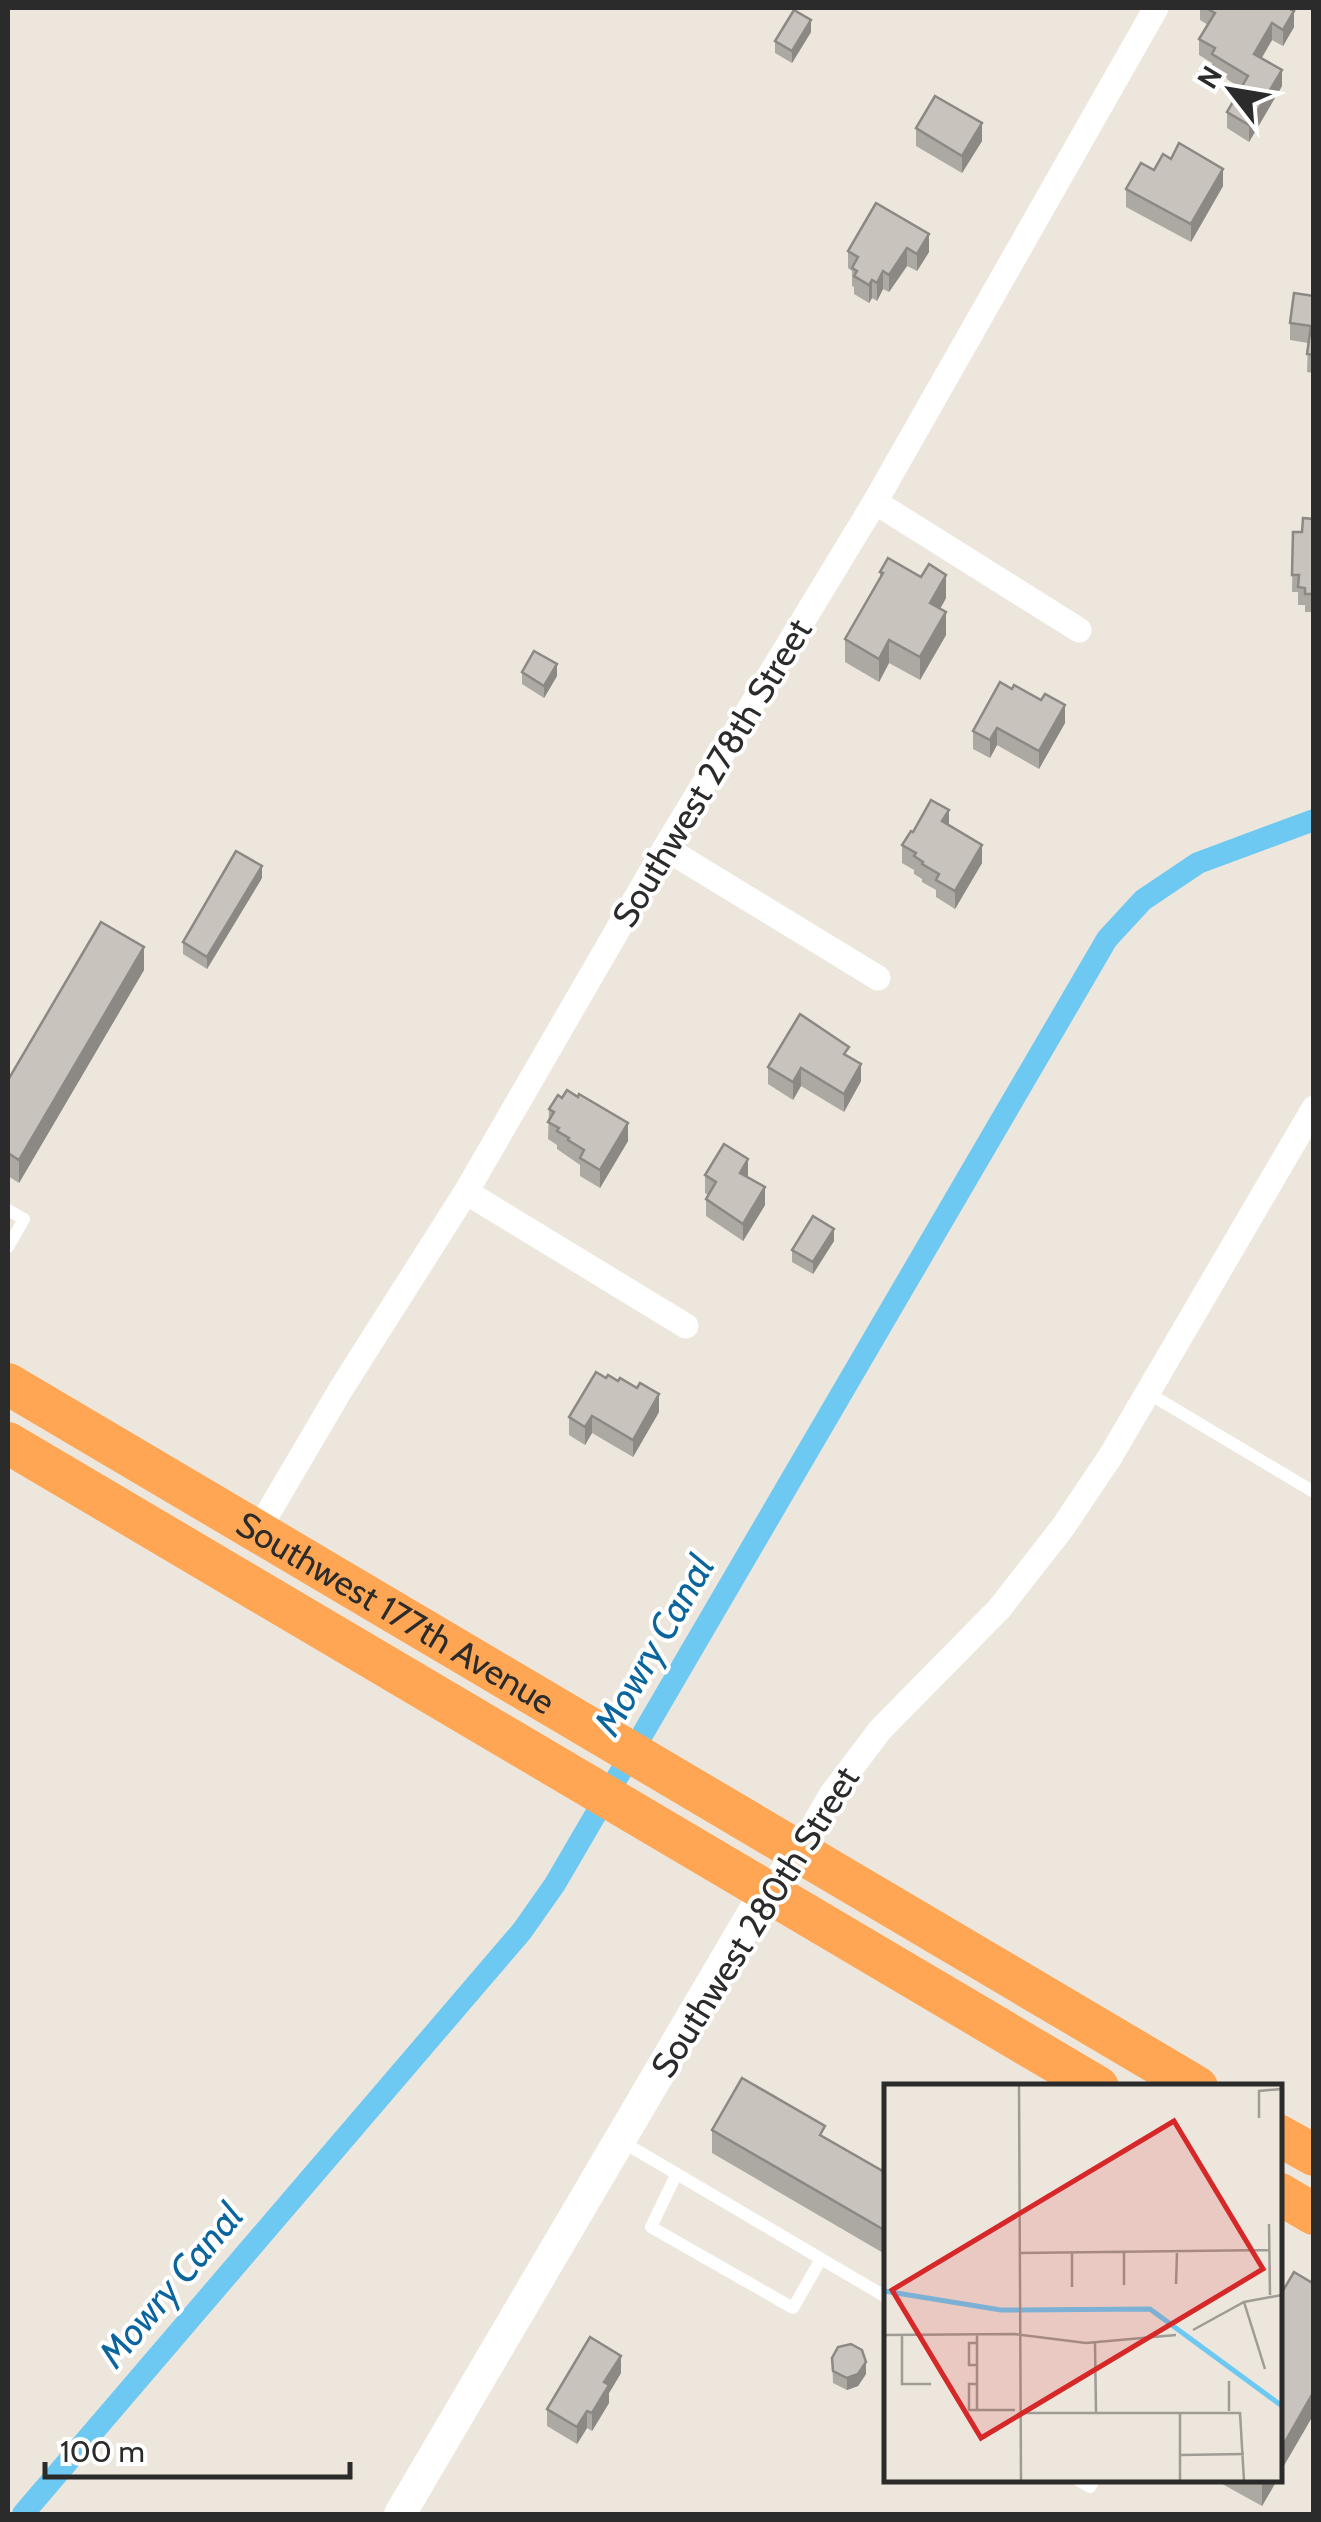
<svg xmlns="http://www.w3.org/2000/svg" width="1321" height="2522" font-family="Cabin,sans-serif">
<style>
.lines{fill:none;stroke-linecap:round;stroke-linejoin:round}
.canal{stroke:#6dc8f2;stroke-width:22}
.lane{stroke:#fff;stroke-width:12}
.street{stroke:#fff;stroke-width:25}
.secondary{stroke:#fff;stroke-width:32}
.highway{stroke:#ffa655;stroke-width:42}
.wall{fill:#aca8a2}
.shaded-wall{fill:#8c8884}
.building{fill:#c8c3bc;stroke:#8c8884;stroke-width:2.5}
.labels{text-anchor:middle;stroke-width:8;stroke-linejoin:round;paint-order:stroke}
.street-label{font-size:35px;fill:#2b2b2b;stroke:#fff}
.water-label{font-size:38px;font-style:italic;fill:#0a659f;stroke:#fff}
.inset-river{fill:none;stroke:#6dc8f2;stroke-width:5}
.inset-road{fill:none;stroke:#9f9b95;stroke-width:2.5}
.view{fill:#d62828;fill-opacity:0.15;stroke:#d62828;stroke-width:5}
.inset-edge{fill:none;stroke:#2b2b2b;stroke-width:5}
</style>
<rect width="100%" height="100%" fill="#ede6dc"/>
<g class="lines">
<!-- canal -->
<path class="canal" d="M 23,2514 L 522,1931 L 555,1884 L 1107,939 L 1143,900 L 1198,863 L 1314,820"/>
<!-- lane -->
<g class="lane">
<path d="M 8,1210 L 24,1219 L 8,1247"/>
<path d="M 1148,1393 L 1314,1492"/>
<path d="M 621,2141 L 886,2297"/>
<path d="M 676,2175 L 651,2227 L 793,2308 L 821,2259"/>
<path d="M 1078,2480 L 1090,2487 L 1094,2480"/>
</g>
<!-- street -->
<g class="street">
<path d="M 875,502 L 1079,630"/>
<path d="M 665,848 L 878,978"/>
<path d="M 466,1192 L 686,1326"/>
<path d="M 257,1532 L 341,1389 L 466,1192 L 665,848 L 875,502 L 1156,8"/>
<path d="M 766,1891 L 798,1852 L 831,1795 L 880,1730 L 999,1609 L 1063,1527 L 1110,1457 L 1314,1108"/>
</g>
<!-- secondary -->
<path class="secondary" d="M 400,2514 L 766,1891"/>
<!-- highway -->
<g class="highway">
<path id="s1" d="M 8,1384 L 1197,2087"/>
<path d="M 8,1443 L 1098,2087"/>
<path d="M 1278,2135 L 1314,2155"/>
<path d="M 1278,2193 L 1314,2214"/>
</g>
</g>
<!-- wall -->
<g class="wall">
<path d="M 1200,8 L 1288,8 L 1294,27 L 1283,46 L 1272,40 L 1262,58 L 1282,86 L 1249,142 L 1227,128 L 1227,112 L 1241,88 L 1212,70 L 1212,63 L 1199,55 L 1199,39 L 1208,25 L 1200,20 Z"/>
<path d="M 811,32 L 792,63 L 775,53 L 775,41 Z"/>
<path d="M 916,128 L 982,141 L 962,173 L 916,146 Z"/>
<path d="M 1154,170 L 1223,186 L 1191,242 L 1126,207 L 1126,189 Z"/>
<path d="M 876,203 L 929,252 L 917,271 L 907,266 L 889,292 L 883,289 L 877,301 L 872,298 L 869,303 L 854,294 L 854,287 L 852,286 L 852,271 L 848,268 L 848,251 Z"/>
<path d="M 1314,296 L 1314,373 L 1307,372 L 1308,343 L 1290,340 L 1290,323 Z"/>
<path d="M 1314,519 L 1314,612 L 1305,612 L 1305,605 L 1298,605 L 1298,592 L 1292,592 L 1293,532 L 1302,532 Z"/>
<path d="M 880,572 L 946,598 L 940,609 L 946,635 L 920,680 L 889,663 L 879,682 L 845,662 L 845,639 L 880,578 Z"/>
<path d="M 522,672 L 557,676 L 544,698 L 522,684 Z"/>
<path d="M 1000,682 L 1065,723 L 1039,769 L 997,745 L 990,758 L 973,749 L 973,731 Z"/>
<path d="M 949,825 L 982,863 L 955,909 L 936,897 L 936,890 L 922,882 L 922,879 L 914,874 L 914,870 L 902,863 L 902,845 L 913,832 Z"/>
<path d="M 262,878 L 207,969 L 183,954 L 183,942 Z"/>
<path d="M 144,970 L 19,1183 L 8,1176 L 8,1080 Z"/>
<path d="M 849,1056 L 861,1081 L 844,1112 L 801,1086 L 793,1100 L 768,1084 L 768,1067 Z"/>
<path d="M 549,1109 L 628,1141 L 600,1188 L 580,1176 L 580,1165 L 557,1149 L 557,1145 L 548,1139 Z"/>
<path d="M 705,1175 L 748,1177 L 765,1205 L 743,1241 L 706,1216 L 706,1199 L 708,1195 L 705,1193 Z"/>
<path d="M 834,1241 L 813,1274 L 792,1262 L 792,1250 Z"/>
<path d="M 659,1412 L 633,1457 L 592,1433 L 585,1445 L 569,1435 L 569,1417 Z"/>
<path d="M 712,2130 L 825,2138 L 886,2173 L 886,2268 L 885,2254 L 712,2153 Z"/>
<path d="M 832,2358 L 866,2374 L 858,2386 L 847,2390 L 833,2383 Z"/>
<path d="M 621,2373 L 609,2393 L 609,2403 L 592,2431 L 587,2428 L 577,2444 L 547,2426 L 547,2409 Z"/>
<path d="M 1215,2480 L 1277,2480 L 1262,2506 Z"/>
</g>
<!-- shaded-wall -->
<g class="shaded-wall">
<path d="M 1294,11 L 1294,27 L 1283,46 L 1283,30 Z"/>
<path d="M 811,20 L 811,32 L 792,63 L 792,51 Z"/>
<path d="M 1272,23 L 1272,40 L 1254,70 L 1254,54 Z"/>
<path d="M 1282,70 L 1282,86 L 1249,142 L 1249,125 Z"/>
<path d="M 982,123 L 982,141 L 962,173 L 962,156 Z"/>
<path d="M 1223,169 L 1223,186 L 1191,242 L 1191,224 Z"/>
<path d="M 929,234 L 929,252 L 917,271 L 917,254 Z"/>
<path d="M 907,248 L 907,266 L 889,292 L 889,275 Z"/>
<path d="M 883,271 L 883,289 L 877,301 L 877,283 Z"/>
<path d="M 872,280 L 872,298 L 869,303 L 869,285 Z"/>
<path d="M 946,575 L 946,598 L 930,627 L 930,603 Z"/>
<path d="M 946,612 L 946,635 L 920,680 L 920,657 Z"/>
<path d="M 889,640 L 889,663 L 879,682 L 879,659 Z"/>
<path d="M 557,664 L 557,676 L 544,698 L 544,686 Z"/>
<path d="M 1065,705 L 1065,723 L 1039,769 L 1039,751 Z"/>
<path d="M 997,728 L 997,745 L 990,758 L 990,740 Z"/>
<path d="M 949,810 L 949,828 L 942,821 Z"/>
<path d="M 982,845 L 982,863 L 955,909 L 955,891 Z"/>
<path d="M 262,866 L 262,878 L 207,969 L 207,957 Z"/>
<path d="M 144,947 L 144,970 L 19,1183 L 19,1160 Z"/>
<path d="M 861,1064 L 861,1081 L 844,1112 L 844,1094 Z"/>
<path d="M 801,1068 L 801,1086 L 793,1100 L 793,1082 Z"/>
<path d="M 628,1123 L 628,1141 L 600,1188 L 600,1170 Z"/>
<path d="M 748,1159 L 748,1177 L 740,1190 L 740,1173 Z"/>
<path d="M 765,1187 L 765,1205 L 743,1241 L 743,1224 Z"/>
<path d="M 834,1229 L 834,1241 L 813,1274 L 813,1262 Z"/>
<path d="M 659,1394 L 659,1412 L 633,1457 L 633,1440 Z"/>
<path d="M 592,1416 L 592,1433 L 585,1445 L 585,1427 Z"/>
<path d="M 621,2356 L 621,2373 L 609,2393 L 609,2403 L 592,2431 L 592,2413 L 604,2382 Z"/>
<path d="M 866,2362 L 866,2374 L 858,2386 L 847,2390 L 847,2378 Z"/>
<path d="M 1314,2391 L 1314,2414 L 1278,2476 L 1278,2454 Z"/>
<path d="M 587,2411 L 587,2428 L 577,2444 L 577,2427 Z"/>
<path d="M 1264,2480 L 1277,2480 L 1262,2506 L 1262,2484 Z"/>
</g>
<!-- building -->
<g class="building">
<path d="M 1206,8 L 1288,8 L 1294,11 L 1283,30 L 1272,23 L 1254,54 L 1282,70 L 1249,125 L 1227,112 L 1248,76 L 1212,54 L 1215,48 L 1199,39 L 1215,13 Z"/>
<path d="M 794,10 L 811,20 L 792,51 L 775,41 Z"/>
<path d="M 935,96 L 982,123 L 962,156 L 916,128 Z"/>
<path d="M 1179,143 L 1223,169 L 1191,224 L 1126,189 L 1141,163 L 1154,170 L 1163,154 L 1171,159 Z"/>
<path d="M 876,203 L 929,234 L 917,254 L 907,248 L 889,275 L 883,271 L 877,283 L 872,280 L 869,285 L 854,276 L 857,271 L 852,268 L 858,257 L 848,251 Z"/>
<path d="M 1294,293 L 1314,296 L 1314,355 L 1307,354 L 1311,326 L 1290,323 Z"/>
<path d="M 1303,518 L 1314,519 L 1314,594 L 1305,594 L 1305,588 L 1298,587 L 1299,575 L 1292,575 L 1293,532 L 1302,532 Z"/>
<path d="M 888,558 L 921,577 L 929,564 L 946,575 L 930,603 L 946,612 L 920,657 L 889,640 L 879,659 L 845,639 L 883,573 L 880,572 Z"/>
<path d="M 534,651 L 557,664 L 544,686 L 522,672 Z"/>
<path d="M 1000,682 L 1012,689 L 1014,685 L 1041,700 L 1045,694 L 1065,705 L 1039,751 L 997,728 L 990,740 L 973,731 Z"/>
<path d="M 931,800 L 949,810 L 942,821 L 982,845 L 955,891 L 936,880 L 939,874 L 922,864 L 923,862 L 914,856 L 916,853 L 902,845 L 911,831 L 913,832 Z"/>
<path d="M 236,851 L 262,866 L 207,957 L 183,942 Z"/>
<path d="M 101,922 L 144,947 L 19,1160 L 8,1153 L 8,1080 Z"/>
<path d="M 800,1014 L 849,1047 L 844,1054 L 861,1064 L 844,1094 L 801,1068 L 793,1082 L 768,1067 Z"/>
<path d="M 567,1090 L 578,1097 L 579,1094 L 628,1123 L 600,1170 L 580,1158 L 584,1150 L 568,1140 L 569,1138 L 557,1131 L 559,1128 L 548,1122 L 554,1112 L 549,1109 L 558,1095 L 562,1098 Z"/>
<path d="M 724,1144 L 748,1159 L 740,1173 L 765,1187 L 743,1224 L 706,1199 L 716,1182 L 705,1175 Z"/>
<path d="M 813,1216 L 834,1229 L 813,1262 L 792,1250 Z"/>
<path d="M 596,1372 L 606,1378 L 608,1375 L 618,1381 L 620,1378 L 637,1388 L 640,1383 L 659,1394 L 633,1440 L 592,1416 L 585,1427 L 569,1417 Z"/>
<path d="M 742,2078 L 825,2126 L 820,2135 L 886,2173 L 886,2231 L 712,2130 Z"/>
<path d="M 1294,2272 L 1314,2284 L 1314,2391 L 1278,2454 L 1278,2299 Z"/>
<path d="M 590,2337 L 621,2356 L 604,2382 L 609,2385 L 592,2413 L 587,2411 L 577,2427 L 547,2409 Z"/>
<path d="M 851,2344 L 862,2350 L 866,2362 L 858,2374 L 847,2378 L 833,2371 L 832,2358 L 838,2347 Z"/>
</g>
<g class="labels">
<!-- street labels -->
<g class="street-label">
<text transform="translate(712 773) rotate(-59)" y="12">Southwest 278th Street</text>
<text dy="12" stroke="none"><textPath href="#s1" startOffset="450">Southwest 177th Avenue</textPath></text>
<text transform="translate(755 1922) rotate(-58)" y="12">Southwest 280th Street</text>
</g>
<!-- water labels -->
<g class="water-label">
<text transform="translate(654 1645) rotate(-60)" y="13">Mowry Canal</text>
<text transform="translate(171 2285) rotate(-50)" y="13">Mowry Canal</text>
</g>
</g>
<!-- overview -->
<g transform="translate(884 2084)">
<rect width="398" height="398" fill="#ede6dc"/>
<path class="inset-river" d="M 0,207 L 117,226 L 266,225 L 398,322"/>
<path class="inset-road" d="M 135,1 L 137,397M 375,34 L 375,7 L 398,5M 385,140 L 386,211M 136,169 L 386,166M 292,200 L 293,169M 240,201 L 240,168M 188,203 L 188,169M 360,218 L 381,285M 309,246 L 360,218 L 398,211M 93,250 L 93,326 L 85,326 L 85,300 L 93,300M 0,251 L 130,250 L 202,259 L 292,251M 18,251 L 18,300 L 47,300M 92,259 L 85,259 L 85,281 L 93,281M 211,259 L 212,328M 345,297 L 345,327M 93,326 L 131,326M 137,329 L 356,329 L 360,397M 296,329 L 296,397M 296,371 L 360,370"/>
<path class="view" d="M 290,37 L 379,185 L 97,354 L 8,206 Z"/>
<rect width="398" height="398" class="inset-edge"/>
</g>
<!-- border -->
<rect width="1321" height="2522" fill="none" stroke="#2b2b2b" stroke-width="20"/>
<!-- north arrow -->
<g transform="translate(1231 90) rotate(301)" stroke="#ffffff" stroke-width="8" paint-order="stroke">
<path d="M0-8L18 38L0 25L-18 38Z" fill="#2b2b2b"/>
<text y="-15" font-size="28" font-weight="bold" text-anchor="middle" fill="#2b2b2b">N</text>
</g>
<!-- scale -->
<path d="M45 2462v15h305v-15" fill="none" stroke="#2b2b2b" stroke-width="5"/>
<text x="60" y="2462" font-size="30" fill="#2b2b2b" stroke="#ffffff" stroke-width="8" paint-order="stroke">100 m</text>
</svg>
